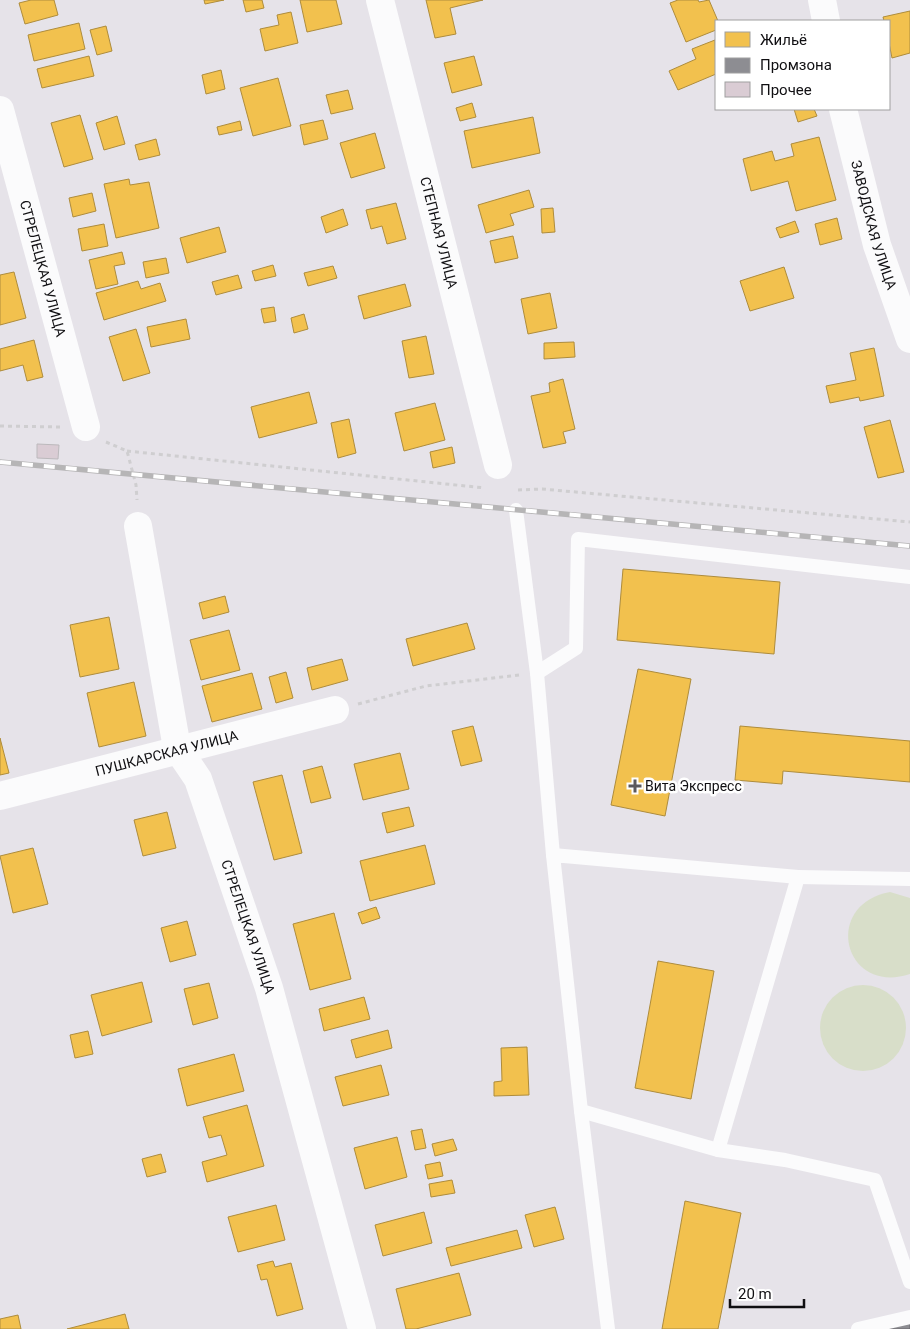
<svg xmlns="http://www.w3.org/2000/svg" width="910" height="1329" font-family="Roboto,sans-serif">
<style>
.green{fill:#d8dec9}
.homes{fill:#f2c14e;stroke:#ae8c3c}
.industry{fill:#8d8d92;stroke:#68676c}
.building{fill:#daccd4;stroke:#bcb9bc}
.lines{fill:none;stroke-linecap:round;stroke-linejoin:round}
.path{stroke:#cfced0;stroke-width:3;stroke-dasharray:4 4;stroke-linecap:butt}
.lane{stroke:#fbfbfc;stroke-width:14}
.street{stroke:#fbfbfc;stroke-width:28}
.rail-casing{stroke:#b6b5b6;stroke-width:5.5}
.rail{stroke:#fff;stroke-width:4;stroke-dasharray:11;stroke-linecap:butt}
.poi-dot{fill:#5b595d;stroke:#fff;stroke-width:2}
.labels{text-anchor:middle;stroke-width:5;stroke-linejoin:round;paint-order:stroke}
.street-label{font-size:14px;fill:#100f12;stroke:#fff}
.poi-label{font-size:14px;fill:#100f12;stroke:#fff;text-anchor:start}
</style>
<rect width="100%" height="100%" fill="#e6e3e9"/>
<!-- green -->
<g class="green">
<path d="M 890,892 L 910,898 L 910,974 C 844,996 821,905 890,892 Z"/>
<circle cx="863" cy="1028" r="43"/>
</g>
<!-- homes -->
<g class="homes">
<path d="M 31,0 L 54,0 L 58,15 L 25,24 L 19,3 Z"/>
<path d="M 204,0 L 224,0 L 205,4 Z"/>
<path d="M 243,0 L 262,0 L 264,8 L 246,12 Z"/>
<path d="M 300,0 L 336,0 L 342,24 L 307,32 Z"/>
<path d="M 426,0 L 483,0 L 450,8 L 456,34 L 435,38 Z"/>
<path d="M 678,0 L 698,0 L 699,2 L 709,0 L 718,21 L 716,30 L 686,42 L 670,3 Z"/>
<path d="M 910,11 L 910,53 L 892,58 L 889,43 L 889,21 L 884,21 L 883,17 Z"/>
<path d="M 291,12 L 298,43 L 265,51 L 260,29 L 279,25 L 277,15 Z"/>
<path d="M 79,23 L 85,49 L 34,61 L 28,35 Z"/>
<path d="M 106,26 L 112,51 L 97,55 L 90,30 Z"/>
<path d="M 715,40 L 716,74 L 678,90 L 669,71 L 696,59 L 692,49 Z"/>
<path d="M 89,56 L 94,76 L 42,88 L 37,69 Z"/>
<path d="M 474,56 L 482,85 L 452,93 L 444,63 Z"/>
<path d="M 221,70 L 225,89 L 206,94 L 202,75 Z"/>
<path d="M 278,78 L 291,126 L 253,136 L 240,88 Z"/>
<path d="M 348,90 L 353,109 L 331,114 L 326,95 Z"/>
<path d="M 472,103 L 476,117 L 460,121 L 456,108 Z"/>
<path d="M 794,109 L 814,109 L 817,116 L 798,122 Z"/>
<path d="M 80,115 L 93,159 L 64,167 L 51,123 Z"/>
<path d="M 117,116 L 125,144 L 104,150 L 96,123 Z"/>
<path d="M 533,117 L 540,153 L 472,168 L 464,131 Z"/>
<path d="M 323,120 L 328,139 L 304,145 L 300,125 Z"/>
<path d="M 240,121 L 242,130 L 219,135 L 217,127 Z"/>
<path d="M 375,133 L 385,168 L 351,178 L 340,143 Z"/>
<path d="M 819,137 L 836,200 L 796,211 L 788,181 L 751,191 L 743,159 L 772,151 L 775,161 L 794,156 L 791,144 Z"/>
<path d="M 156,139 L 160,155 L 139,160 L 135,145 Z"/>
<path d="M 129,179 L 130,185 L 149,182 L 159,228 L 116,238 L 104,184 Z"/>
<path d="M 529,190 L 534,207 L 510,214 L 514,225 L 486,233 L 478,205 Z"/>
<path d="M 92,193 L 96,211 L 73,217 L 69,198 Z"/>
<path d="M 396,203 L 406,239 L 387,244 L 382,226 L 371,229 L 366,210 Z"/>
<path d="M 553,208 L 555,232 L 542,233 L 541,209 Z"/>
<path d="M 343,209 L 348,225 L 326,233 L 321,217 Z"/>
<path d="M 837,218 L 842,239 L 820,245 L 815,224 Z"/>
<path d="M 795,221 L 799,232 L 780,238 L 776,228 Z"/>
<path d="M 104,224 L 108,246 L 82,251 L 78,229 Z"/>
<path d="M 219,227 L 226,252 L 187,263 L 180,238 Z"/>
<path d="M 513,236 L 518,258 L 495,263 L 490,241 Z"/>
<path d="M 122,252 L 125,264 L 114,266 L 118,284 L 96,289 L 89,260 Z"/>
<path d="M 166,258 L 169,273 L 146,278 L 143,262 Z"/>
<path d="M 273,265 L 276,276 L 255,281 L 252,271 Z"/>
<path d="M 333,266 L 337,278 L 308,286 L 304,273 Z"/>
<path d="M 784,267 L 794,298 L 750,311 L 740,281 Z"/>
<path d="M 14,272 L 26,318 L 0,325 L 0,275 Z"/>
<path d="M 238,275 L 242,288 L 216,295 L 212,282 Z"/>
<path d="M 138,281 L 141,289 L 160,283 L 166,301 L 104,320 L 96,293 Z"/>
<path d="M 405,284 L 411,306 L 364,319 L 358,296 Z"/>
<path d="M 550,293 L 557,328 L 528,334 L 521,299 Z"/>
<path d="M 274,307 L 276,321 L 264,323 L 261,309 Z"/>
<path d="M 304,314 L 308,329 L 294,333 L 291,318 Z"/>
<path d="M 186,319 L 190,339 L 151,347 L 147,327 Z"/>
<path d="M 136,329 L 150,373 L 123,381 L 109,337 Z"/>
<path d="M 426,336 L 434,374 L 409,378 L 402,341 Z"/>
<path d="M 34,340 L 43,377 L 27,381 L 23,365 L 0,371 L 0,349 Z"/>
<path d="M 574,342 L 575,357 L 544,359 L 544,343 Z"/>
<path d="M 874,348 L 884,396 L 860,401 L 859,397 L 830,403 L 826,386 L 856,380 L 850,353 Z"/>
<path d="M 563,379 L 575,429 L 563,432 L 566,443 L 543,448 L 531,396 L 550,392 L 549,383 Z"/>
<path d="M 309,392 L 317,423 L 259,438 L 251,407 Z"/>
<path d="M 435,403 L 445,440 L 404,451 L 395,413 Z"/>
<path d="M 349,419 L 356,453 L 338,458 L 331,423 Z"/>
<path d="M 890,420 L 904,472 L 878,478 L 864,427 Z"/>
<path d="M 452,447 L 455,463 L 433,468 L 430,452 Z"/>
<path d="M 623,569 L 780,582 L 774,654 L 617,640 Z"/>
<path d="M 225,596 L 229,612 L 203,619 L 199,603 Z"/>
<path d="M 109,617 L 119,669 L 80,677 L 70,625 Z"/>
<path d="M 467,623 L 475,649 L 413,666 L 406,639 Z"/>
<path d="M 229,630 L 240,670 L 201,680 L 190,640 Z"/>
<path d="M 342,659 L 348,680 L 312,690 L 307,668 Z"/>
<path d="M 638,669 L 691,679 L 665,816 L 611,805 Z"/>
<path d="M 286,672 L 293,698 L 276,703 L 269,677 Z"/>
<path d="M 252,673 L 262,709 L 212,722 L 202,686 Z"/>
<path d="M 134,682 L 146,736 L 99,747 L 87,693 Z"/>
<path d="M 473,726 L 482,761 L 461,766 L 452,731 Z"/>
<path d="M 740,726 L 910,741 L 910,782 L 783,771 L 782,784 L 735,780 Z"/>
<path d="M 0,738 L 9,773 L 0,775 Z"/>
<path d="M 400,753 L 409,789 L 363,800 L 354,764 Z"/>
<path d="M 322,766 L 331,798 L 311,803 L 303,771 Z"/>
<path d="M 282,775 L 302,853 L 274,860 L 253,782 Z"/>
<path d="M 409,807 L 414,826 L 387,833 L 382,813 Z"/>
<path d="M 167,812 L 176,848 L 143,856 L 134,820 Z"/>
<path d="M 425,845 L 435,884 L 370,901 L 360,861 Z"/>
<path d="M 33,848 L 48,904 L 13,913 L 0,856 Z"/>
<path d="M 376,907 L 380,918 L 362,924 L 358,913 Z"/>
<path d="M 334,913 L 351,979 L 310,990 L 293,924 Z"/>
<path d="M 187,921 L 196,955 L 170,962 L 161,928 Z"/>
<path d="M 658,961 L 714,971 L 691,1099 L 635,1088 Z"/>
<path d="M 142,982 L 152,1022 L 102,1036 L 91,995 Z"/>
<path d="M 209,983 L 218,1018 L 193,1025 L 184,989 Z"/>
<path d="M 364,997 L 370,1019 L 324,1031 L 319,1009 Z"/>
<path d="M 388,1030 L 392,1048 L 356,1058 L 351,1040 Z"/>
<path d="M 88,1031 L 93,1054 L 75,1058 L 70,1035 Z"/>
<path d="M 527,1047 L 529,1095 L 494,1096 L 494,1082 L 502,1081 L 501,1048 Z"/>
<path d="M 234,1054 L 244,1091 L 187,1106 L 178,1069 Z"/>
<path d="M 381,1065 L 389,1095 L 343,1106 L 335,1077 Z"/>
<path d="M 247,1105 L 264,1166 L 207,1182 L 202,1162 L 227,1155 L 221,1135 L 209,1138 L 203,1117 Z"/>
<path d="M 422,1129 L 426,1148 L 415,1150 L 411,1131 Z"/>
<path d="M 397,1137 L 407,1177 L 365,1189 L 354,1148 Z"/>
<path d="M 453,1139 L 457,1150 L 435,1156 L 432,1144 Z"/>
<path d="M 161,1154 L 166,1172 L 147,1177 L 142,1159 Z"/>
<path d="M 440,1162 L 443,1176 L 428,1179 L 425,1165 Z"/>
<path d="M 452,1180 L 455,1193 L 431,1197 L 429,1184 Z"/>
<path d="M 685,1201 L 741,1213 L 718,1329 L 662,1329 Z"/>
<path d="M 276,1205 L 285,1240 L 238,1252 L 228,1217 Z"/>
<path d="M 555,1207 L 564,1239 L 534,1247 L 525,1215 Z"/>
<path d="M 424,1212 L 432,1243 L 383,1256 L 375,1225 Z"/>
<path d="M 517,1230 L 522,1248 L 451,1266 L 446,1248 Z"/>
<path d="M 273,1261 L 275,1267 L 291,1263 L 303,1309 L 277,1316 L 267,1279 L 261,1280 L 257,1265 Z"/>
<path d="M 459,1273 L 471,1315 L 416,1329 L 406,1329 L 396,1289 Z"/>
<path d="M 125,1314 L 129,1329 L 67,1329 Z"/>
<path d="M 18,1315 L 21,1329 L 0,1329 L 0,1319 Z"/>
</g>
<!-- industry -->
<path class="industry" d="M 910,1322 L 910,1329 L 888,1329 Z"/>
<!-- building -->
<path class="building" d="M 37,444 L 59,445 L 58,459 L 37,458 Z"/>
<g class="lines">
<!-- path -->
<g class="path">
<path d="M 0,426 L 60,427"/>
<path d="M 106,442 L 127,451 L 136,485 L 137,500"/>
<path d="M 127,451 L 485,488"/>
<path d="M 518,490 L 542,489 L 910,522"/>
<path d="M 358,704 L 426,686 L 519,675"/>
</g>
<!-- lane -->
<g class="lane">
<path d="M 516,510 L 537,673 L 553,855"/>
<path d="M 537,673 L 576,648 L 578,539 L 910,577"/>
<path d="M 798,877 L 910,879"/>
<path d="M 581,1111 L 718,1150"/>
<path d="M 608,1329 L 581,1111 L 553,855 L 798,877 L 718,1150 L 785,1160 L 875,1180 L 910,1282"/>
<path d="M 858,1329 L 910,1317"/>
</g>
<!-- street -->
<g class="street">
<path id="s1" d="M 380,0 L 498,465"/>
<path d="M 822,0 L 826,21"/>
<path id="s2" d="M 843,109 L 877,245 L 910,339"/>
<path id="s3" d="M 0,110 L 86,427"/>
<path id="s4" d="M 138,526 L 177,748 L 198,779 L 269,988 L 362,1329"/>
<path id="s5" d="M 0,796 L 335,710"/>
</g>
<defs>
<path id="rail" d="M 0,462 L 910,546"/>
</defs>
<!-- rail casing -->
<use href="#rail" class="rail-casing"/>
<!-- rail -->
<use href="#rail" class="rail"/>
</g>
<!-- markers -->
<path class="poi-dot" d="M632.5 778.5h5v5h5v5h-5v5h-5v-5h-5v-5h5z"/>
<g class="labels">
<!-- street labels -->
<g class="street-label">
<text dy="5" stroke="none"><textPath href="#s2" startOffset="120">ЗАВОДСКАЯ УЛИЦА</textPath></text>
<text dy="5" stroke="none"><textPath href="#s1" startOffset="240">СТЕПНАЯ УЛИЦА</textPath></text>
<text dy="5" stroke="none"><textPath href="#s3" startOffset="164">СТРЕЛЕЦКАЯ УЛИЦА</textPath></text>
<text dy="5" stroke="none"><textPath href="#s5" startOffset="172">ПУШКАРСКАЯ УЛИЦА</textPath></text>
<text dy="5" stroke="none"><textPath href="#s4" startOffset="419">СТРЕЛЕЦКАЯ УЛИЦА</textPath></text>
</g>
<!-- poi labels -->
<g class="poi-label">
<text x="645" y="791">Вита Экспресс</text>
</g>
</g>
<!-- legend -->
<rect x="715" y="20" width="175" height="90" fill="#ffffff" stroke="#9f9fa0"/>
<rect x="725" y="32" width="25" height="15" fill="#f2c14e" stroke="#9f9fa0"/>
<text x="760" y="45" font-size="15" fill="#100f12">Жильё</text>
<rect x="725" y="58" width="25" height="15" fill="#8d8d92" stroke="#9f9fa0"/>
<text x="760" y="70" font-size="15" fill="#100f12">Промзона</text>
<rect x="725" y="82" width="25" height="15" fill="#daccd4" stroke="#9f9fa0"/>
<text x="760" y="95" font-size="15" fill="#100f12">Прочее</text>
<!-- scale -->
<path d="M730 1299v8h74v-8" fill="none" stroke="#100f12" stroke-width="2.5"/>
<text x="738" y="1299" font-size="15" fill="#100f12" stroke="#ffffff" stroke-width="4" paint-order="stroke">20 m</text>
</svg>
